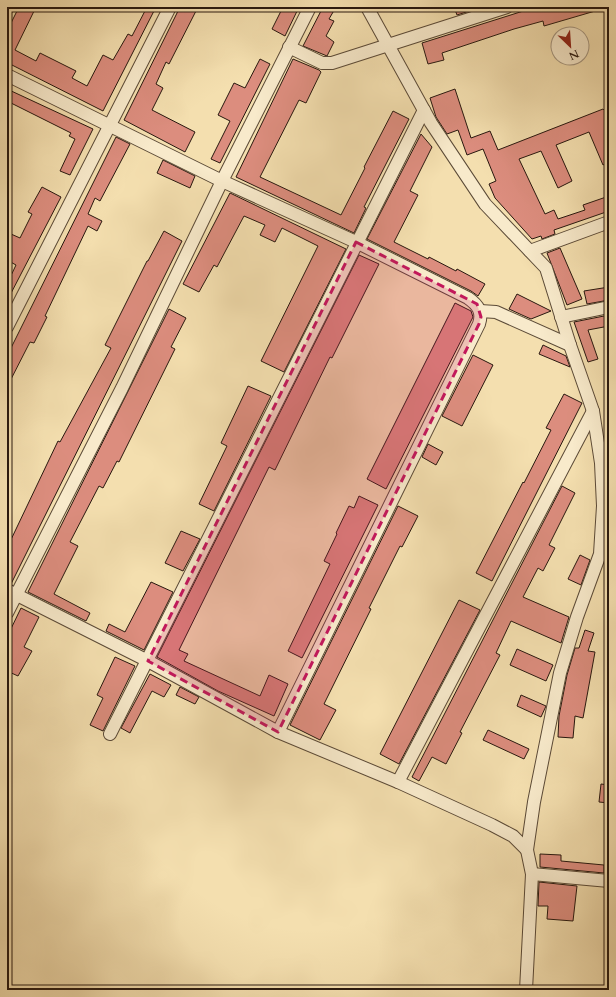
<svg xmlns="http://www.w3.org/2000/svg" width="616" height="997" font-family="Cardo,serif">
<style>
.building{fill:#dc8d7e;stroke:#28180f}
.lines{fill:none;stroke-linecap:round;stroke-linejoin:round}
.minor-casing{stroke:#5b4a37;stroke-width:14}
.minor{stroke:#f8eacb;stroke-width:12}
.marked{fill:#c2185b;fill-opacity:0.2;stroke:#c2185b;stroke-width:3;stroke-dasharray:8 5;stroke-linejoin:round}
</style>
<rect width="100%" height="100%" fill="#f4dfaf"/>
<filter id="stains"><feTurbulence type="fractalNoise" baseFrequency=".005" numOctaves="4"/><feColorMatrix values="0 0 0 0 .2 0 0 0 0 .09 0 0 0 0 .02 0 0 0 .5 -.17"/></filter>
<radialGradient id="worn" r=".72"><stop offset=".6" stop-color="#630" stop-opacity="0"/><stop offset="1" stop-color="#630" stop-opacity=".3"/></radialGradient>
<!-- building -->
<g class="building">
<path d="M 19,7 L 36,7 L 15,50 L 36,61 L 40,53 L 76,71 L 72,78 L 87,86 L 103,55 L 113,60 L 128,34 L 132,36 L 147,7 L 156,7 L 103,111 L 8,63 L 7,66 L 7,31 Z"/>
<path d="M 180,7 L 198,7 L 169,64 L 166,62 L 156,84 L 163,88 L 152,110 L 195,132 L 185,152 L 124,120 Z"/>
<path d="M 283,7 L 299,7 L 285,36 L 272,29 Z"/>
<path d="M 323,7 L 336,7 L 329,19 L 334,21 L 326,36 L 334,42 L 327,56 L 303,46 Z"/>
<path d="M 454,7 L 482,7 L 457,15 Z"/>
<path d="M 536,7 L 602,7 L 602,9 L 544,26 L 543,21 L 514,29 L 442,53 L 444,60 L 428,64 L 422,43 Z"/>
<path d="M 260,59 L 270,64 L 220,163 L 211,159 L 230,121 L 218,115 L 234,83 L 245,88 Z"/>
<path d="M 293,59 L 319,70 L 321,72 L 306,103 L 299,100 L 260,177 L 341,215 L 365,168 L 364,167 L 393,111 L 409,119 L 364,207 L 366,208 L 354,233 L 236,177 Z"/>
<path d="M 7,89 L 93,129 L 70,175 L 60,171 L 75,139 L 69,136 L 71,133 L 7,101 Z"/>
<path d="M 455,89 L 471,138 L 490,131 L 498,150 L 603,109 L 604,110 L 609,108 L 609,162 L 603,165 L 589,132 L 556,145 L 572,181 L 558,188 L 541,151 L 519,159 L 545,214 L 554,210 L 558,219 L 585,210 L 583,205 L 609,196 L 609,211 L 554,230 L 555,234 L 542,239 L 541,236 L 532,239 L 495,198 L 489,184 L 496,181 L 483,149 L 467,155 L 458,130 L 447,134 L 436,117 L 430,98 Z"/>
<path d="M 421,134 L 432,147 L 410,191 L 418,195 L 394,242 L 428,259 L 429,257 L 456,271 L 457,269 L 485,284 L 478,296 L 471,291 L 367,239 Z"/>
<path d="M 116,137 L 130,144 L 100,201 L 95,198 L 88,214 L 102,221 L 97,231 L 88,226 L 45,316 L 47,317 L 34,343 L 30,342 L 7,387 L 7,356 Z"/>
<path d="M 163,160 L 195,176 L 190,188 L 157,173 Z"/>
<path d="M 42,187 L 61,197 L 8,299 L 7,284 L 16,265 L 7,260 L 7,242 L 11,234 L 20,238 L 32,214 L 28,212 Z"/>
<path d="M 230,193 L 346,249 L 284,372 L 261,361 L 318,246 L 282,228 L 275,242 L 260,235 L 265,225 L 244,216 L 217,267 L 214,265 L 199,292 L 183,284 Z"/>
<path d="M 164,231 L 182,241 L 11,584 L 7,583 L 7,548 L 58,441 L 60,442 L 111,348 L 105,345 L 147,261 L 148,261 Z"/>
<path d="M 560,248 L 582,299 L 567,305 L 547,253 Z"/>
<path d="M 359,255 L 379,264 L 332,358 L 330,357 L 275,470 L 269,467 L 179,650 L 188,654 L 184,661 L 260,696 L 269,675 L 288,684 L 274,716 L 218,691 L 157,657 Z"/>
<path d="M 609,287 L 609,300 L 587,304 L 584,291 Z"/>
<path d="M 517,294 L 551,311 L 531,319 L 522,315 L 509,309 Z"/>
<path d="M 455,303 L 471,311 L 473,317 L 386,489 L 367,479 Z"/>
<path d="M 169,309 L 186,318 L 171,347 L 175,349 L 119,462 L 117,461 L 103,488 L 99,486 L 70,542 L 78,546 L 54,594 L 90,613 L 86,621 L 28,592 Z"/>
<path d="M 609,315 L 609,326 L 588,330 L 598,359 L 588,362 L 574,322 Z"/>
<path d="M 543,345 L 566,356 L 570,367 L 539,354 Z"/>
<path d="M 473,355 L 493,365 L 462,426 L 442,416 Z"/>
<path d="M 248,386 L 271,396 L 214,511 L 199,504 L 227,446 L 221,443 Z"/>
<path d="M 564,394 L 582,403 L 492,581 L 476,573 L 523,482 L 524,483 L 551,430 L 546,428 Z"/>
<path d="M 428,444 L 443,452 L 436,465 L 422,457 Z"/>
<path d="M 562,486 L 575,493 L 549,545 L 555,548 L 543,571 L 538,568 L 523,597 L 569,617 L 561,643 L 511,621 L 496,653 L 500,655 L 460,732 L 462,733 L 446,764 L 432,757 L 419,781 L 412,777 Z"/>
<path d="M 359,496 L 378,505 L 302,658 L 288,651 L 330,564 L 324,561 L 337,534 L 336,533 L 349,506 L 354,508 Z"/>
<path d="M 398,506 L 418,516 L 402,547 L 400,546 L 369,608 L 371,609 L 324,704 L 336,710 L 320,740 L 290,725 Z"/>
<path d="M 181,531 L 200,539 L 183,571 L 165,563 Z"/>
<path d="M 580,555 L 590,560 L 581,585 L 568,579 Z"/>
<path d="M 151,582 L 173,592 L 144,650 L 106,631 L 109,624 L 125,632 Z"/>
<path d="M 459,600 L 480,610 L 399,764 L 380,754 Z"/>
<path d="M 21,608 L 39,617 L 24,647 L 32,651 L 18,676 L 7,671 L 7,637 Z"/>
<path d="M 585,630 L 594,633 L 588,651 L 595,652 L 583,718 L 575,716 L 573,738 L 558,737 L 559,716 L 567,675 L 575,648 L 579,648 Z"/>
<path d="M 517,649 L 553,665 L 546,681 L 510,665 Z"/>
<path d="M 115,657 L 135,666 L 103,731 L 90,725 L 103,698 L 97,695 Z"/>
<path d="M 150,674 L 171,685 L 164,697 L 152,691 L 130,733 L 121,728 Z"/>
<path d="M 180,687 L 199,697 L 195,704 L 176,695 Z"/>
<path d="M 521,695 L 546,706 L 541,717 L 517,706 Z"/>
<path d="M 488,730 L 529,749 L 524,759 L 483,740 Z"/>
<path d="M 601,784 L 609,785 L 609,803 L 599,802 Z"/>
<path d="M 540,854 L 561,855 L 561,861 L 604,865 L 604,873 L 540,867 Z"/>
<path d="M 539,882 L 577,886 L 573,921 L 547,919 L 548,906 L 538,906 Z"/>
</g>
<g class="lines">
<defs>
<g id="minor">
<path d="M 367,7 L 431,123 L 485,204 L 546,268 L 570,345 L 593,411 L 601,463 L 603,506 L 600,554 L 577,617 L 560,673 L 534,802 L 527,850 L 532,874 L 526,990"/>
<path d="M 7,8 L 8,7"/>
<path d="M 289,47 L 322,63 L 332,63 L 507,7"/>
<path d="M 7,75 L 222,181 L 356,242 L 468,298 C 478,305 483,312 479,324 L 278,732 L 148,661 L 7,590"/>
<path d="M 530,251 L 609,222"/>
<path d="M 480,311 L 496,312 L 570,345"/>
<path d="M 561,317 L 609,307"/>
<path d="M 7,327 L 170,7"/>
<path d="M 7,613 L 122,388 L 222,181 L 310,7"/>
<path d="M 278,732 L 398,782 L 492,825 L 513,836 L 527,850"/>
<path d="M 110,734 L 424,110"/>
<path d="M 398,782 L 593,411"/>
<path d="M 532,874 L 609,881"/>
</g>
</defs>
<!-- minor casing -->
<use href="#minor" class="minor-casing"/>
<!-- minor -->
<use href="#minor" class="minor"/>
</g>
<!-- marked area -->
<path class="marked" d="M 356,242 L 477,304 L 481,317 L 479,324 L 278,732 L 148,661 Z"/>
<!-- margin -->
<rect width="616" height="997" fill="none" stroke="#f4dfaf" stroke-width="24"/>
<rect x="8" y="8" width="600" height="981" fill="none" stroke="#28180f" stroke-width="2"/>
<rect x="12" y="12" width="592" height="973" fill="none" stroke="#28180f"/>
<!-- north arrow -->
<g transform="translate(570 46) rotate(155)"><circle r="19" fill="#f8eacb" stroke="#a59680"/>
<path d="M0-3L7 15L0 10L-7 15Z" fill="#8f2418"/>
<text y="-6" font-size="11" font-weight="bold" text-anchor="middle" fill="#28180f">N</text>
</g>
<rect width="100%" height="100%" filter="url(#stains)"/>
<rect width="100%" height="100%" fill="url(#worn)"/>
</svg>
